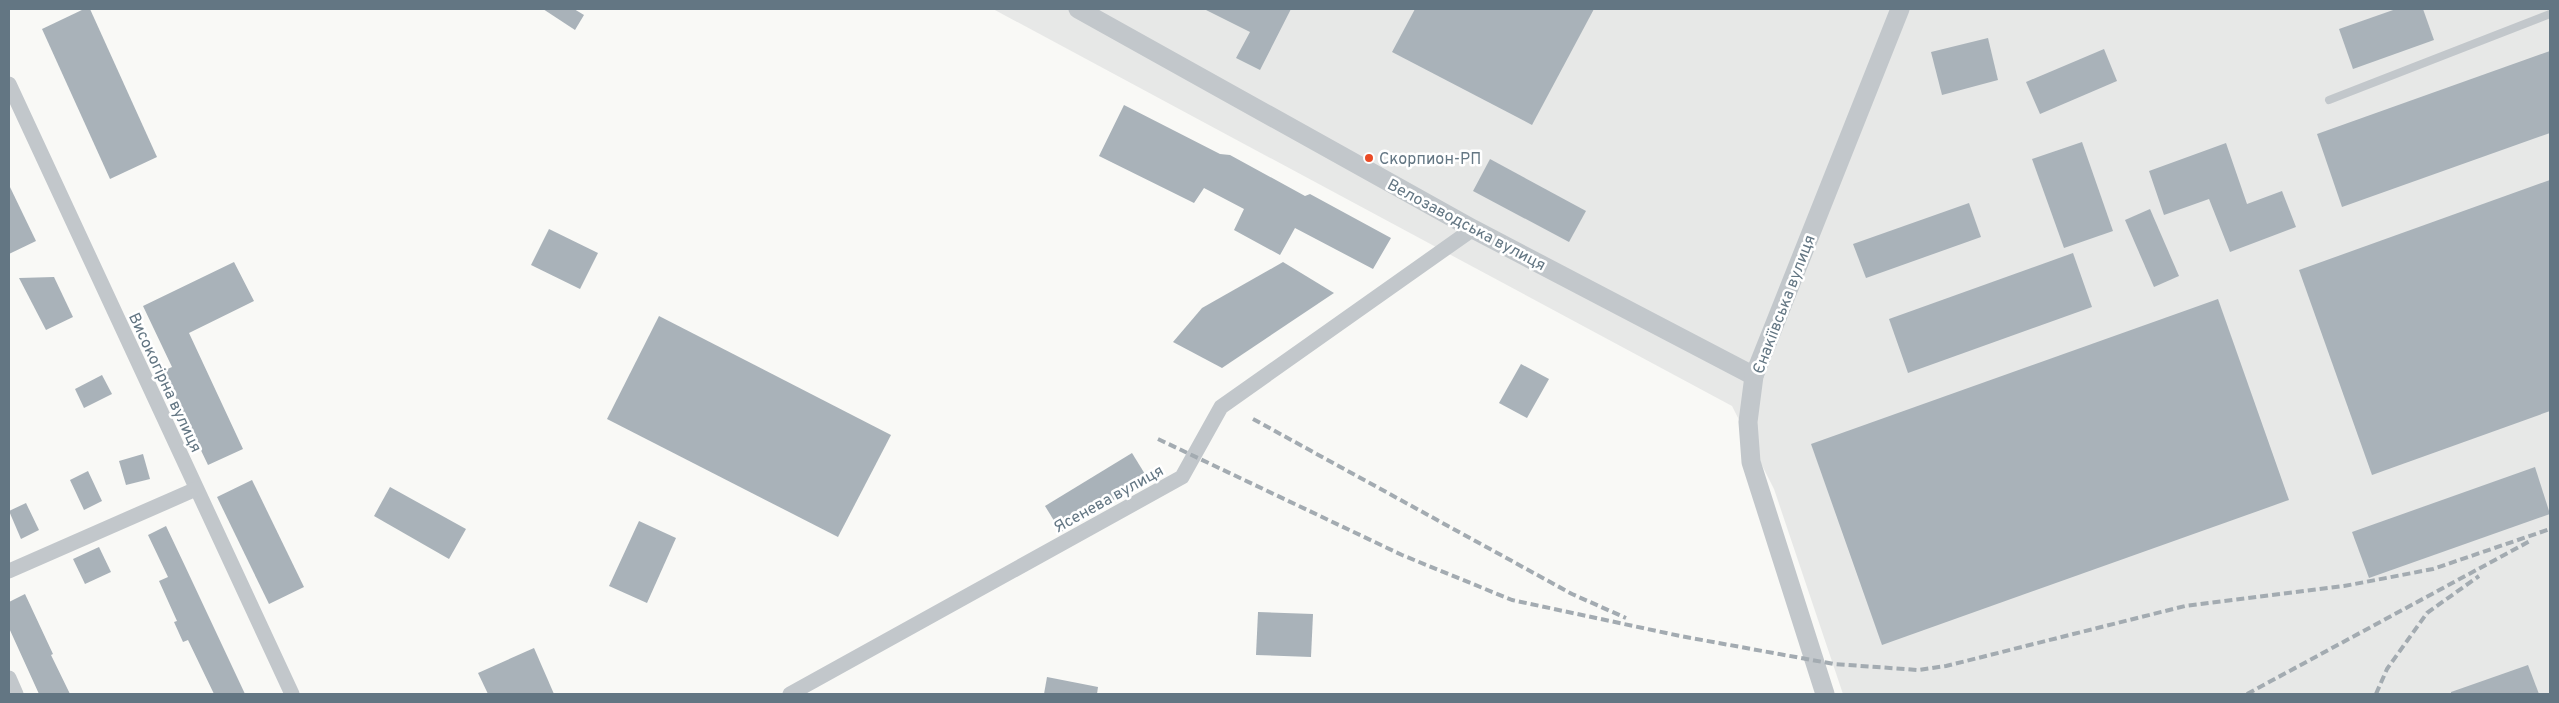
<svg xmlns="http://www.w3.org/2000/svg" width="2559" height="703" font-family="Overpass,sans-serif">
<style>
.built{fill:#e7e8e7}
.building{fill:#a9b2b9}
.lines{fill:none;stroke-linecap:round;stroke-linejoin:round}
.service{stroke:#c2c7cb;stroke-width:8}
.minor{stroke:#c2c7cb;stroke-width:15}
.tertiary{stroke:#c2c7cb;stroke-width:19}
.rail{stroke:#a3abb1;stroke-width:4;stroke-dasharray:8 4;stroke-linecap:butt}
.poi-dot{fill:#ea4b26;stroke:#fff;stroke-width:2}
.labels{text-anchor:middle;stroke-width:5;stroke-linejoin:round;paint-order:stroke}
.poi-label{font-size:16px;fill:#637683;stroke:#fff;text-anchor:start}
.street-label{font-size:16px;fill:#637683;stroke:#fff}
</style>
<rect width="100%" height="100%" fill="#f9f9f6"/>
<!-- built -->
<path class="built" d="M 993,9 L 2550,9 L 2550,694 L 1843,694 L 1774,489 L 1732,406 Z"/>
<!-- building -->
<g class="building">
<path d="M 84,9 L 90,9 L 157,157 L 110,179 L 42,29 Z"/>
<path d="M 543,9 L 574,9 L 584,15 L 575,30 Z"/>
<path d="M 1204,9 L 1291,9 L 1260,70 L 1236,58 L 1250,32 Z"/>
<path d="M 1415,9 L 1594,9 L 1532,125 L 1392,52 Z"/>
<path d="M 2396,9 L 2423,9 L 2434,40 L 2353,69 L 2339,29 Z"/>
<path d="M 1988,38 L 1998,80 L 1942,95 L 1931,52 Z"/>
<path d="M 2104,49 L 2117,81 L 2040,114 L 2026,82 Z"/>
<path d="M 2550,51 L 2550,133 L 2342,207 L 2317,134 Z"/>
<path d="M 1124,105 L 1220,154 L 1230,155 L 1305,196 L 1310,194 L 1391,238 L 1373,269 L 1295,228 L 1280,255 L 1234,230 L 1244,209 L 1204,188 L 1194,203 L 1099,156 Z"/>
<path d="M 2082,142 L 2113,231 L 2064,248 L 2032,159 Z"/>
<path d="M 2226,143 L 2247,204 L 2282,191 L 2296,227 L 2230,252 L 2209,199 L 2164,215 L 2149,171 Z"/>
<path d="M 1490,159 L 1586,211 L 1569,242 L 1473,191 Z"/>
<path d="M 2550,180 L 2550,411 L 2372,475 L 2299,270 Z"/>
<path d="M 9,185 L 36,241 L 9,254 Z"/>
<path d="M 1969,203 L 1981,237 L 1866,278 L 1853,244 Z"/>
<path d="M 2150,209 L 2179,276 L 2154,287 L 2125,220 Z"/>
<path d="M 549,229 L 598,253 L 580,289 L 531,265 Z"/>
<path d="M 2073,253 L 2092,307 L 1908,373 L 1889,319 Z"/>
<path d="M 234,262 L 254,301 L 189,333 L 243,449 L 208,465 L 163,371 L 172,367 L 143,306 Z"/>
<path d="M 1283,262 L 1334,293 L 1222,368 L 1173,342 L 1202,308 Z"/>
<path d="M 54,277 L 73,317 L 46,330 L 19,278 Z"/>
<path d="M 2218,299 L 2289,500 L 1882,645 L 1811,444 Z"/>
<path d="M 659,316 L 891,435 L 838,537 L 607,419 Z"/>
<path d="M 1521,364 L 1549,379 L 1527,418 L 1499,403 Z"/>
<path d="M 102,375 L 112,394 L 84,408 L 75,389 Z"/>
<path d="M 1132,453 L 1148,479 L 1061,532 L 1045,506 Z"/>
<path d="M 143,454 L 150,479 L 126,485 L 119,461 Z"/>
<path d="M 2535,467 L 2550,514 L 2369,578 L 2352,532 Z"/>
<path d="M 88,471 L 102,501 L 84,510 L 70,480 Z"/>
<path d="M 252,480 L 304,587 L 269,604 L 217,497 Z"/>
<path d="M 390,487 L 466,529 L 449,559 L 374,516 Z"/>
<path d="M 26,503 L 39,530 L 21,539 L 9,511 Z"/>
<path d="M 639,521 L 676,538 L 647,603 L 609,586 Z"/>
<path d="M 166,526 L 185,566 L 245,694 L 214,694 L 188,640 L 183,642 L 174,622 L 177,621 L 159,581 L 168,577 L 148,535 Z"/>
<path d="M 99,547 L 111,572 L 85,584 L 73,559 Z"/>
<path d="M 25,594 L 53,654 L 51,655 L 70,694 L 39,694 L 9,628 L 9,602 Z"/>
<path d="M 1258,612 L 1313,614 L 1311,657 L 1256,655 Z"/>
<path d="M 534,648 L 554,694 L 488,694 L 478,673 Z"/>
<path d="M 2528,665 L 2539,694 L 2451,694 L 2451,692 Z"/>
<path d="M 1047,677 L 1098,687 L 1097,694 L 1044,694 Z"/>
</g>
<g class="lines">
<!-- service -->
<path class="service" d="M 2329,100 L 2550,14"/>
<!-- minor -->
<g class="minor">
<path d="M 9,84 L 292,694"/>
<path d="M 9,571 L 196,489"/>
<path d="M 9,678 L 16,694"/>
<path d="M 790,694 L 1182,477 L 1221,407 L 1473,229"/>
</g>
<!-- tertiary -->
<g class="tertiary">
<path d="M 1078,9 L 1473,229 L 1754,376"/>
<path d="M 1825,694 L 1751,462 L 1748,422 L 1754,376 L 1900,9"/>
</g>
<!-- rail -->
<g class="rail">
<path d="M 1253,419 L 1572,594 L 1626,618"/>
<path d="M 1158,439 L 1402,555 L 1512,600 L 1680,636 L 1834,664 L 1918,670 L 1946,666 L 2185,606 L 2344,586 L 2433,569 L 2550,529"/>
<path d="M 2247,694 L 2530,541"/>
<path d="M 2376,694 L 2387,669 L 2427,613 L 2479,576"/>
</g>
</g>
<!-- markers -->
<circle class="poi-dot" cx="1369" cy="158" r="5"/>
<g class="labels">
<!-- poi labels -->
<g class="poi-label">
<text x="1379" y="164">Скорпион-РП</text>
</g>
<!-- street labels -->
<g class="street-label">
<text transform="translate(1467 224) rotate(28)" y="6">Велозаводська вулиця</text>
<text transform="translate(1783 304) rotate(-69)" y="6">Єнакіївська вулиця</text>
<text transform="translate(166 382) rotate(65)" y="6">Високогірна вулиця</text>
<text transform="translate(1108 498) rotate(-29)" y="6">Ясенева вулиця</text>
</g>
</g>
<!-- border -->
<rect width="2559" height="703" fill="none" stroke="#637683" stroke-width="20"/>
</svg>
